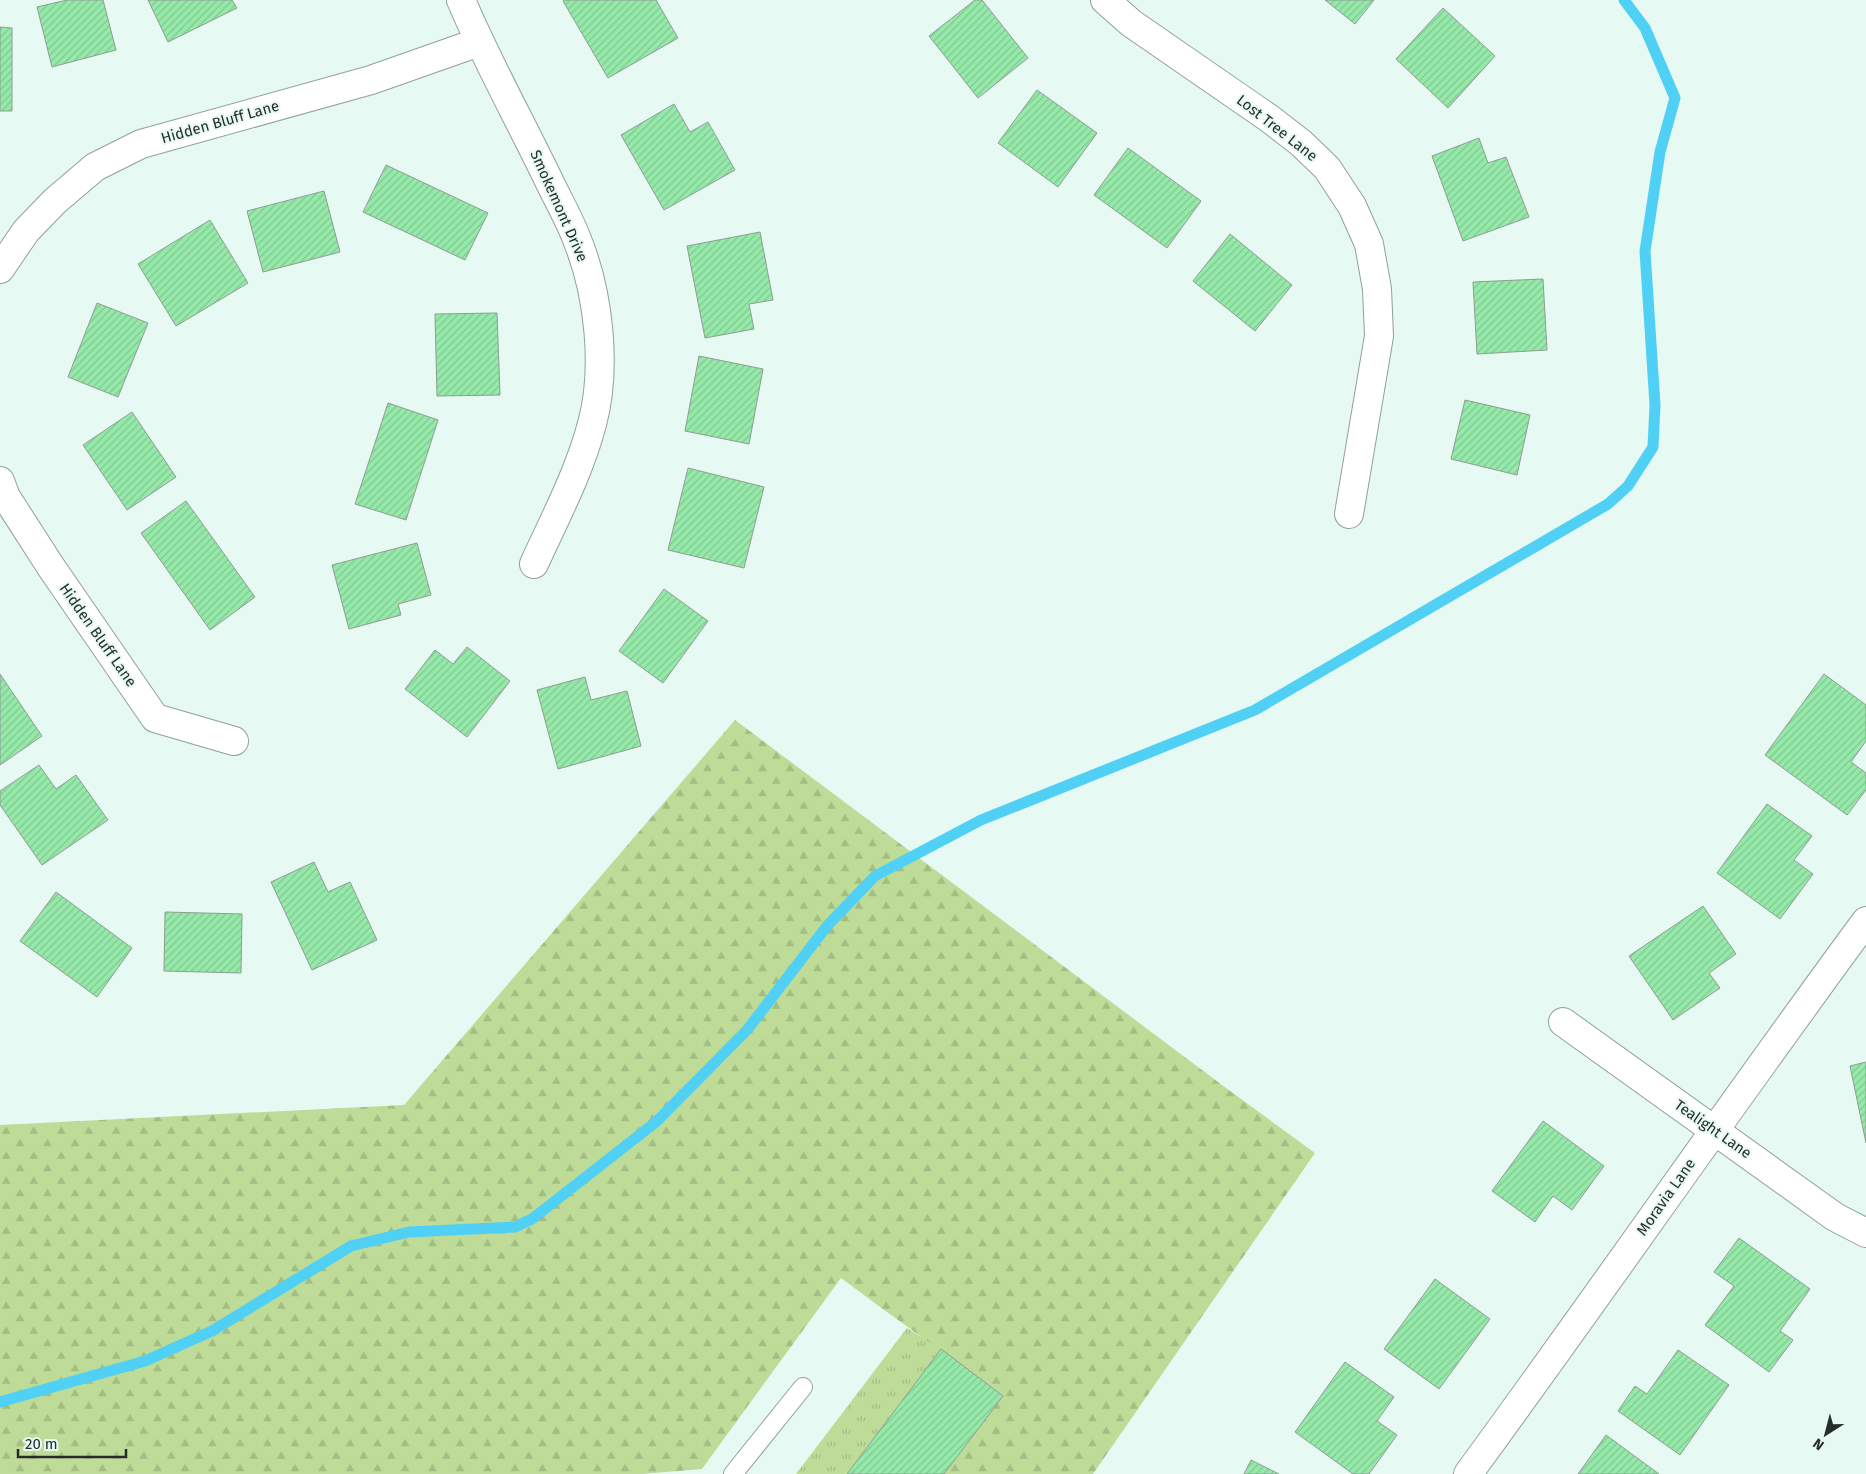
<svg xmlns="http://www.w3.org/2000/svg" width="1866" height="1474" font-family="'Fira Sans',sans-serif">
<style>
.grass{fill:url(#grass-tufts)}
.forest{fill:url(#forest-firs)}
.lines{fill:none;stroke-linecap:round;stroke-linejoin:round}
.stream{stroke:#51d0f5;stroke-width:11}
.building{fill:url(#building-hatch);stroke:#909c92}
.service-casing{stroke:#90a09b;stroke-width:20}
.minor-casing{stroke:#90a09b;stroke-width:30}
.service{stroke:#fff;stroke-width:18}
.minor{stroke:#fff;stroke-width:28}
.labels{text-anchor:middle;stroke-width:4;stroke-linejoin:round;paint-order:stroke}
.street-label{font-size:15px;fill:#262c2a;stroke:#e7f9f3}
</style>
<defs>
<pattern id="grass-tufts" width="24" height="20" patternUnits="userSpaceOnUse" patternTransform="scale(1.25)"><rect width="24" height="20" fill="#bedc98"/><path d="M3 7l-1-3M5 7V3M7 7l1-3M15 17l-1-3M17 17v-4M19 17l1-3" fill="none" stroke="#a3bd83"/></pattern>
<pattern id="forest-firs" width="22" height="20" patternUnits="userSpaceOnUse" patternTransform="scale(1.25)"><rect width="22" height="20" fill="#bedc98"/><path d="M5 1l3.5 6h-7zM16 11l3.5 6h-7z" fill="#a3bd83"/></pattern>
<pattern id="building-hatch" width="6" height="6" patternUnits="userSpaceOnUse" patternTransform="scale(1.25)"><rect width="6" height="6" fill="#95e9a9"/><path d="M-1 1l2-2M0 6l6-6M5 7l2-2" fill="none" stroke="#80c892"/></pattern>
</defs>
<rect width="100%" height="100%" fill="#e7f9f3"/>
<!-- grass -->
<path class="grass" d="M 907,1328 L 941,1349 L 847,1474 L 796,1474 Z"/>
<!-- forest -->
<path class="forest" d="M 735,720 L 1226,1088 L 1315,1153 L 1093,1474 L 944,1474 L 1003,1396 C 949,1356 894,1318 841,1278 L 702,1469 L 642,1474 L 0,1474 L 0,1125 L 404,1105 Z"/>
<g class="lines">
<!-- stream -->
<path class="stream" d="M 0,1402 L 145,1361 L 212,1331 L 351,1246 L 409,1232 L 515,1227 L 532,1219 L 656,1122 L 747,1030 L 827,926 L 875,876 L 981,820 L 1255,710 L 1608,504 L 1628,486 L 1653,447 L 1655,405 L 1645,251 L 1660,152 L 1675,98 L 1645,28 L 1624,0"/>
</g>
<!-- building -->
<g class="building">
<path d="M 67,0 L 103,0 L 116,50 L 52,67 L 37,7 Z"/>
<path d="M 148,0 L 232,0 L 237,8 L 168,42 Z"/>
<path d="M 564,0 L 656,0 L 678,38 L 608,78 L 563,1 Z"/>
<path d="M 975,0 L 982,0 L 1028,58 L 978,98 L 929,36 Z"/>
<path d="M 1325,0 L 1374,0 L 1355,24 Z"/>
<path d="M 1443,8 L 1495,56 L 1448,108 L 1396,59 Z"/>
<path d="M 0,27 L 12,28 L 12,111 L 0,111 Z"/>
<path d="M 1037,90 L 1097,133 L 1058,187 L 998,143 Z"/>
<path d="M 674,104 L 690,132 L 708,122 L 735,170 L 664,210 L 621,135 Z"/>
<path d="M 1479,138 L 1488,163 L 1506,157 L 1529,217 L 1463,241 L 1432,156 Z"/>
<path d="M 1128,148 L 1201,201 L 1167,248 L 1094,195 Z"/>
<path d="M 386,165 L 488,213 L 465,260 L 363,212 Z"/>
<path d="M 324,191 L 340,252 L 263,272 L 247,211 Z"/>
<path d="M 210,220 L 248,283 L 176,326 L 138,264 Z"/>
<path d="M 760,232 L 773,300 L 749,304 L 754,329 L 705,338 L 687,246 Z"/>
<path d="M 1230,234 L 1292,285 L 1255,331 L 1193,281 Z"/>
<path d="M 1543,279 L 1547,350 L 1477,354 L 1473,282 Z"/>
<path d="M 97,303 L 148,323 L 118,397 L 68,377 Z"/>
<path d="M 497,313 L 500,395 L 437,396 L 435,314 Z"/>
<path d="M 699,356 L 763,369 L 749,444 L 685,431 Z"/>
<path d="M 1465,400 L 1530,415 L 1517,475 L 1451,459 Z"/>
<path d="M 388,403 L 438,420 L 406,520 L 355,504 Z"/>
<path d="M 132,412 L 176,477 L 127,510 L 83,445 Z"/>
<path d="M 688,468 L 764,487 L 744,568 L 668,550 Z"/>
<path d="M 186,501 L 255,597 L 210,630 L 141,533 Z"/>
<path d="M 417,543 L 431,595 L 398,604 L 401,615 L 349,629 L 332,565 Z"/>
<path d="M 664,589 L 708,621 L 663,683 L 619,651 Z"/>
<path d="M 467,647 L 510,681 L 467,737 L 405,689 L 435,650 L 453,664 Z"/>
<path d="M 0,674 L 42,736 L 0,765 Z"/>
<path d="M 1824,674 L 1866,705 L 1866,741 L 1851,762 L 1866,773 L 1866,790 L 1847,815 L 1765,755 Z"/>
<path d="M 585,677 L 591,700 L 627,691 L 641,746 L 558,769 L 537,690 Z"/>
<path d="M 39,765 L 56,789 L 76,775 L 108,820 L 42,865 L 0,805 L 0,791 Z"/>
<path d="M 1767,804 L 1812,836 L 1794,860 L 1813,874 L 1780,919 L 1717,873 Z"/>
<path d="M 314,862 L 328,892 L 350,882 L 377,940 L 312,970 L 271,882 Z"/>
<path d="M 56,892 L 132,948 L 97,997 L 20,941 Z"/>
<path d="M 1703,906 L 1736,954 L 1709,973 L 1720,988 L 1673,1020 L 1629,956 Z"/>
<path d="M 165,912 L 242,914 L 241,973 L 164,971 Z"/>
<path d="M 1866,1062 L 1866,1143 L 1850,1066 Z"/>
<path d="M 1543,1121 L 1604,1166 L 1572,1210 L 1553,1196 L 1535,1222 L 1492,1191 Z"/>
<path d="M 1739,1238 L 1810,1289 L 1780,1331 L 1793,1340 L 1769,1372 L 1705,1325 L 1734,1286 L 1714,1272 Z"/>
<path d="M 1435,1279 L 1490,1319 L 1439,1389 L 1384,1349 Z"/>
<path d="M 941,1349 L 1003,1396 L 944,1474 L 847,1474 Z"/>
<path d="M 1678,1350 L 1729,1385 L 1680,1455 L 1618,1411 L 1635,1386 L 1647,1394 Z"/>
<path d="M 1345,1362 L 1394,1397 L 1377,1421 L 1397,1435 L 1369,1474 L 1353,1474 L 1295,1432 Z"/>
<path d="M 1606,1435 L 1659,1474 L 1578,1474 Z"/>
<path d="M 1251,1460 L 1279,1474 L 1244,1474 Z"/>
</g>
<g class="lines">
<defs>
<path id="service" d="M 733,1474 L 803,1387"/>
<g id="minor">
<path d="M 461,0 C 488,64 522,124 552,187 C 561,205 571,223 578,242 C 599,295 607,369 592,424 C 579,473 555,518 534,564"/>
<path d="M 1105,0 L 1131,23 L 1270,119 L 1301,143 L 1327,168 L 1352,206 L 1369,244 L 1377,289 L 1379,336 L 1349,514"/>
<path d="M 0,269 L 26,231 L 55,201 L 95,167 L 141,144 L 371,80 L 479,42"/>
<path d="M 0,481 L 6,497 L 51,567 L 155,718 L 234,741"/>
<path d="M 1563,1022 L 1835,1217 L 1866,1233"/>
<path d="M 1468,1474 C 1602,1291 1731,1104 1866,921"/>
</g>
</defs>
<!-- service casing -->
<use href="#service" class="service-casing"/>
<!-- minor casing -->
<use href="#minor" class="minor-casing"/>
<!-- service -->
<use href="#service" class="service"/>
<!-- minor -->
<use href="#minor" class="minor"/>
</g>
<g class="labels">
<!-- street labels -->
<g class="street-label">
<text transform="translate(220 122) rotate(-16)" y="5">Hidden Bluff Lane</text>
<text transform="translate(1277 128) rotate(38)" y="5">Lost Tree Lane</text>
<text transform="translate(559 206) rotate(66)" y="5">Smokemont Drive</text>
<text transform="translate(98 635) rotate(55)" y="5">Hidden Bluff Lane</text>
<text transform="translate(1713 1129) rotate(35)" y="5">Tealight Lane</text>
<text transform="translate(1666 1197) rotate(-55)" y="5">Moravia Lane</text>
</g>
</g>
<!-- north arrow -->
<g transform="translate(1826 1434) rotate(216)" stroke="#e7f9f3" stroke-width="4" paint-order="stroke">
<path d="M0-4L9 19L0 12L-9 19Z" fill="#262c2a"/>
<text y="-8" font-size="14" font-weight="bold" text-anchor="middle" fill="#262c2a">N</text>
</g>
<!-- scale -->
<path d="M18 1449v8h108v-8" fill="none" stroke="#262c2a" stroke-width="2.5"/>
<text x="25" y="1449" font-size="15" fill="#262c2a" stroke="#e7f9f3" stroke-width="4" paint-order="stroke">20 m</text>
</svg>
